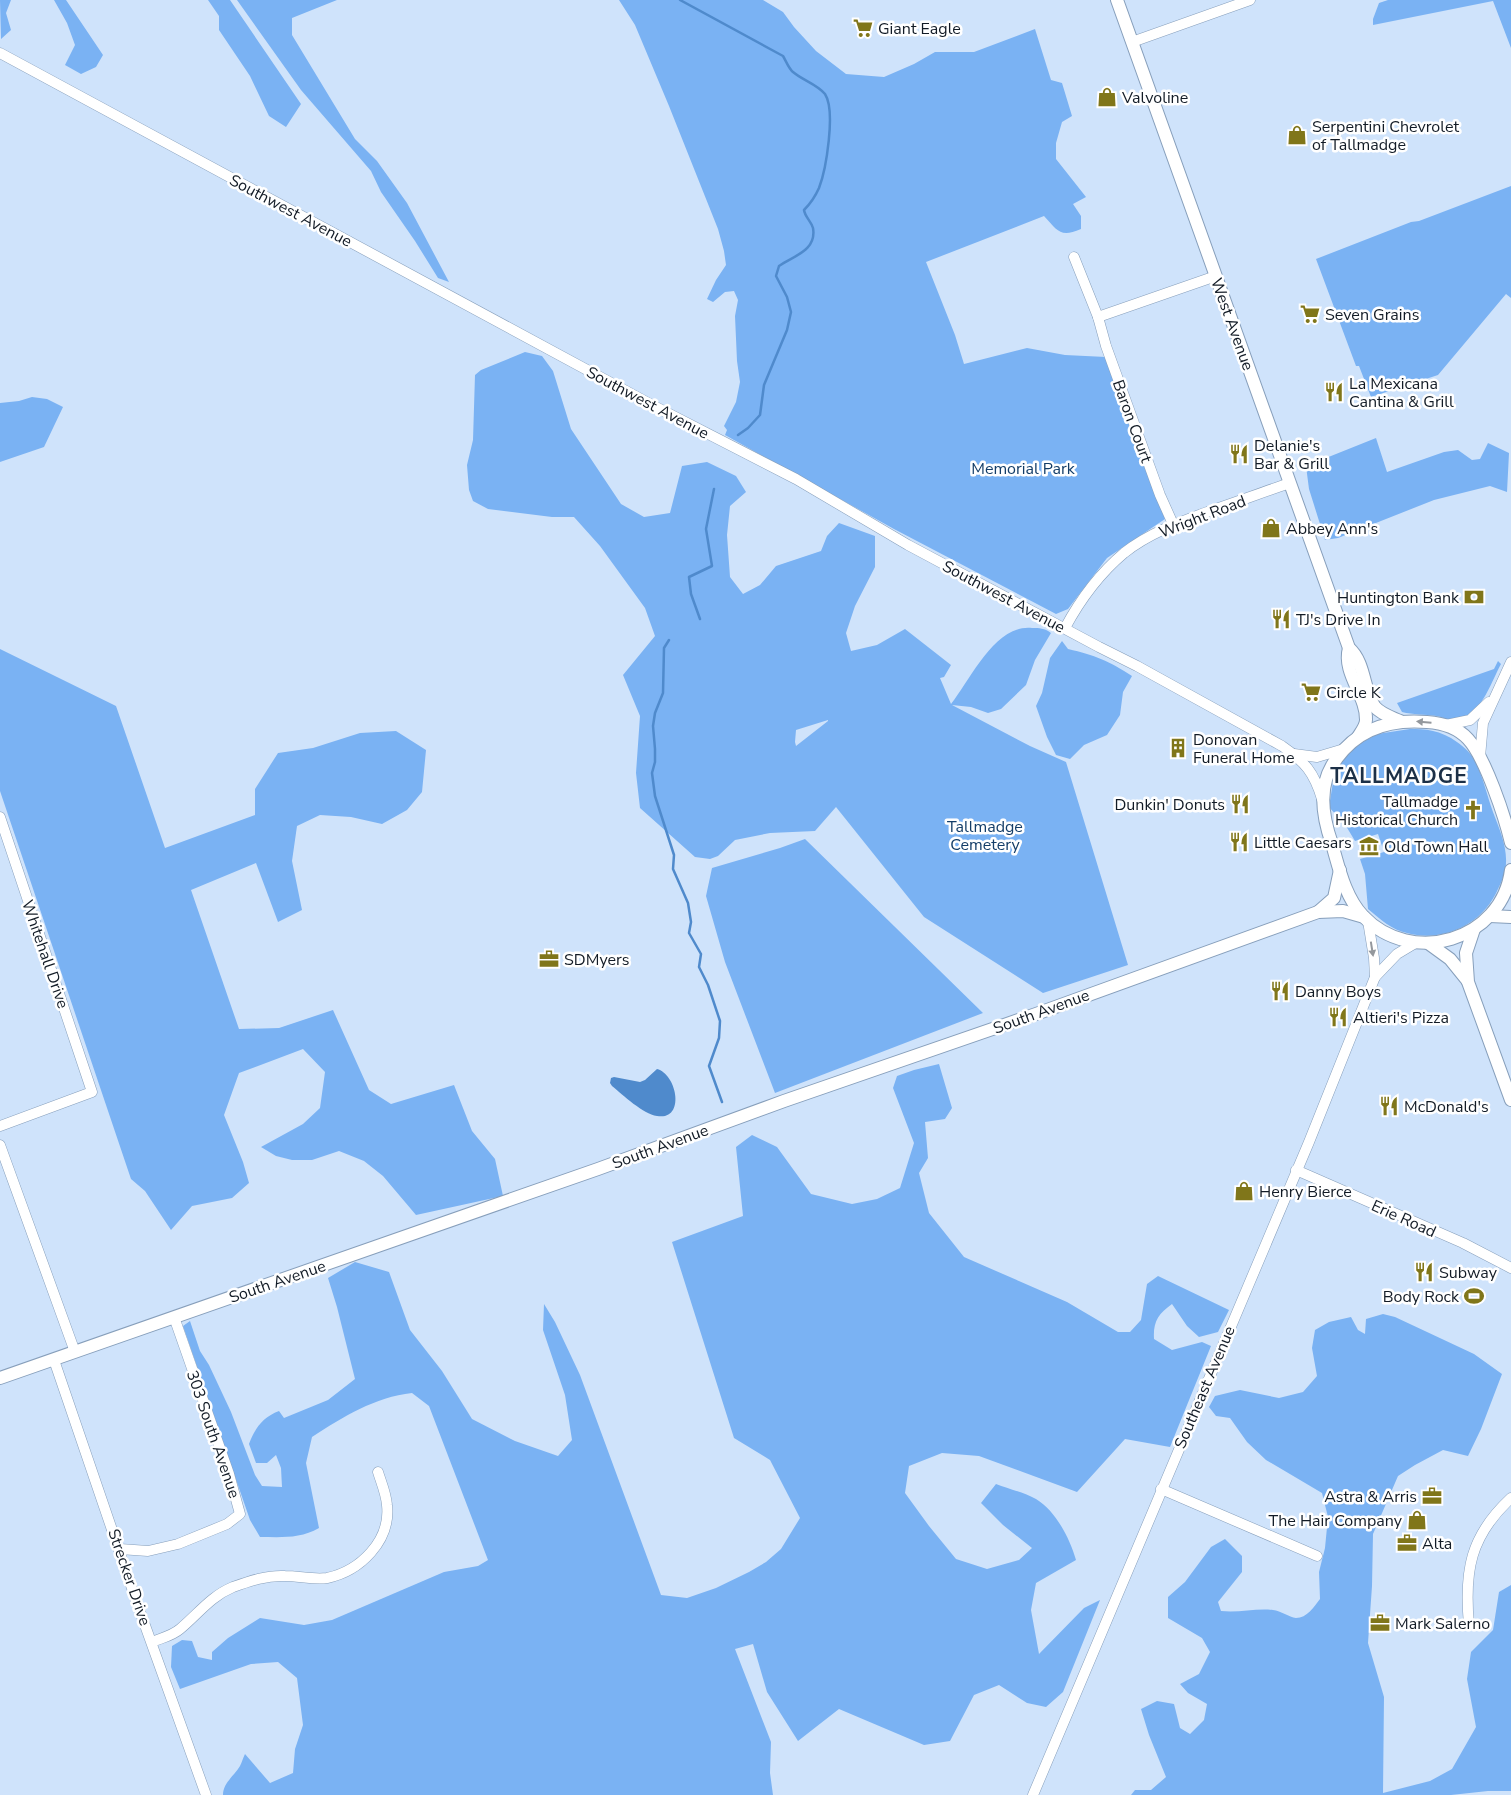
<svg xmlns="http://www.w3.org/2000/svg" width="1511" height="1795" font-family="'Nunito Sans',sans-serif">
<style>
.green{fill:#7ab2f3;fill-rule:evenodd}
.water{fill:#4f8acc}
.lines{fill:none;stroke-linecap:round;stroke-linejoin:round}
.stream{stroke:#4f8acc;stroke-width:2.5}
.minor-casing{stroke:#879fbb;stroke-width:11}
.major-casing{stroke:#879fbb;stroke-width:14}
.minor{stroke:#fff;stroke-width:10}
.major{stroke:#fff;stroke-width:12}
.oneway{fill:#94989d}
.labels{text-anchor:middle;stroke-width:5;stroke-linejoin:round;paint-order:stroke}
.poi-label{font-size:16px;fill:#121b26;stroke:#fff;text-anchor:start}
.street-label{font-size:16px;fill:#121b26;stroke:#fff}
.park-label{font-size:16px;fill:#133d68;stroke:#fff}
.district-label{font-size:21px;font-weight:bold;letter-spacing:1px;fill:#1c3047;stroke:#fff}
</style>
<rect width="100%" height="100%" fill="#cfe3fb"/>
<!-- green -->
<g class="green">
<path d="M 0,0 L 11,0 L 6,13 L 11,30 L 1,39 Z"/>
<path d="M 54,0 L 66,0 L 103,55 L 96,67 L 81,74 L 65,65 L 75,45 L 67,23 Z"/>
<path d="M 208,0 L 230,0 L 301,104 L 286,127 L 269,116 L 250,76 L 219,30 L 219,16 Z"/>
<path d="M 237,0 L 337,0 L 292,18 L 292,35 L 355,139 L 377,161 L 407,203 L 449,282 L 438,278 L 415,241 L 381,192 L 371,171 L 301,90 Z"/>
<path d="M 619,0 L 763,0 L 783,12 L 794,27 L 816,51 L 846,74 L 884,77 L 914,64 L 935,52 L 974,52 L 1035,29 L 1051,80 L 1062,83 L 1072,116 L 1062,122 L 1056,143 L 1056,159 L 1086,197 L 1073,204 L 1081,216 L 1081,229 C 1060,238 1058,231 1044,216 L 926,262 L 955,335 L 964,364 L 1027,348 L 1065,355 L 1106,357 L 1165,519 L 1107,558 L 1068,609 L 1056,614 L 894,529 L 725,435 L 727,430 L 724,426 L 736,402 L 740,382 L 737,361 L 735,316 L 738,300 L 734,291 L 725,292 L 713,302 L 707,299 L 716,280 L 726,265 L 724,251 L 718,229 L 669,106 L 635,25 Z"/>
<path d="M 1388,0 L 1511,0 L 1511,48 L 1493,1 L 1373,25 L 1373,19 L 1379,3 Z"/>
<path d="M 1511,186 L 1511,298 L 1506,294 L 1438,375 L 1371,397 L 1359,366 L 1356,366 L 1316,259 L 1411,222 L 1419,221 Z"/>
<path d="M 525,352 L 542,356 L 553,371 L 571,429 L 621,504 L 644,517 L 670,513 L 682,466 L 707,462 L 736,476 L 746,492 L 730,506 L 727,535 L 730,577 L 743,594 L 760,585 L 776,566 L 821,551 L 827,536 L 839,523 L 875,536 L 875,567 L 855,606 L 846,633 L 851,651 L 877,645 L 905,629 L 951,665 L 944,677 L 940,678 L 951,704 C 971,679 995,624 1032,628 C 1040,628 1044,628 1051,633 L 1035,660 L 1026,685 L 1001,709 L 988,713 L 971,707 L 952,705 L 1030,746 L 1066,762 L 1128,965 L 1043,993 L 924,917 L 836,807 L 815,831 L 770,833 L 735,840 L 718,856 L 710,859 L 695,857 L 640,808 L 636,773 L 640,716 L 623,675 L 655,636 L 645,608 L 600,546 L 574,517 L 552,517 L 488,509 L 473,501 L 469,490 L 467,465 L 473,440 L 475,375 L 481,370 ZM 828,720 L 828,721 L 796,746 L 795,742 L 796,730 Z"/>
<path d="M 32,397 L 47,399 L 63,407 L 44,447 L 0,462 L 0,403 L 19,401 Z"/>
<path d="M 1376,438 L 1387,472 L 1444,452 L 1458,450 L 1472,460 L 1480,459 L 1488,443 L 1509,453 L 1507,492 L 1490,486 L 1434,500 L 1338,538 L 1325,540 L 1309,489 L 1306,466 Z"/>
<path d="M 1062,641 L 1068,649 C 1095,655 1109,661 1132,676 L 1123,692 L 1120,715 L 1107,735 L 1084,745 L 1070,759 L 1056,755 L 1047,737 L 1036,706 L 1042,693 L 1050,658 Z"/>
<path d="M 0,649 L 116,706 L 165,848 L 255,815 L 255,789 L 278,753 L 313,748 L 360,733 L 396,731 L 426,750 L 422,792 L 407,810 L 382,824 L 351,817 L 320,815 L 297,826 L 292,861 L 302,910 L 278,922 L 256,863 L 191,890 L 239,1029 L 279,1028 L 333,1010 L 369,1090 L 391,1104 L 454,1085 L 472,1131 L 495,1159 L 503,1196 L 416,1215 L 383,1176 L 364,1161 L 339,1151 L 312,1160 L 292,1160 L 276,1156 L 261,1147 L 303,1124 L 320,1108 L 325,1072 L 303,1049 L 239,1073 L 224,1115 L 243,1162 L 249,1183 L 232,1198 L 192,1206 L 171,1230 L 145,1191 L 131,1179 L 0,791 Z"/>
<path d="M 1498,661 L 1501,664 C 1490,684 1479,722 1452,720 C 1447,720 1442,717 1437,716 C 1425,714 1413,715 1402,712 L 1397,703 L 1494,669 Z"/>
<path d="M 1410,729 C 1417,729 1425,729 1433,731 C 1448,734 1468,747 1475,761 C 1483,777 1487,795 1493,812 C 1499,828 1507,846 1506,863 C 1506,872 1502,881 1498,889 C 1483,924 1444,943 1407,933 C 1392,930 1380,919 1368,909 L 1365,874 L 1360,859 L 1384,852 L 1378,834 L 1355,841 L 1346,826 L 1329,807 L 1333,782 L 1343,758 L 1361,743 L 1377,734 Z"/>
<path d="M 805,839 L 983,1013 L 775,1093 L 725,962 L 706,896 L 712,868 L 780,848 Z"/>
<path d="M 939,1064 L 952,1108 L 945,1119 L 925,1122 L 928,1158 L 919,1173 L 929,1213 L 964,1257 L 1067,1302 L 1118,1332 L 1130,1332 L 1141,1320 L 1147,1284 L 1158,1276 L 1229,1310 L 1218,1332 L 1199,1337 L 1187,1326 L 1172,1304 C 1158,1314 1153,1322 1154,1339 L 1172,1350 L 1202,1342 L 1211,1346 L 1170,1447 L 1125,1439 L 1077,1492 L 979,1456 L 942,1453 L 909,1466 L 905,1493 L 929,1526 L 956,1559 L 987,1569 L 1019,1560 L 1032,1548 L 1003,1525 L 981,1503 L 996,1484 C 1009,1489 1025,1493 1036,1499 C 1056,1511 1070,1539 1076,1560 L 1036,1583 L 1031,1610 L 1039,1654 L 1084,1608 L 1100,1600 L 1063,1692 L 1046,1707 L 1027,1703 L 999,1685 L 974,1695 L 950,1741 L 924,1745 L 839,1709 L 798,1741 L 767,1692 L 753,1644 L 735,1649 L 771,1742 L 770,1773 L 773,1795 L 223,1795 C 223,1783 234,1776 240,1766 C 242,1762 243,1758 245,1754 L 270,1783 L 293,1773 L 295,1749 L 303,1725 L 297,1678 L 278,1662 L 251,1664 L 180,1689 L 171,1667 L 172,1646 L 182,1640 L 192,1641 L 198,1657 L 212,1660 L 212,1652 L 228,1638 L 260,1618 L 304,1625 L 332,1620 L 444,1572 L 478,1566 L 488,1560 L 429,1406 L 412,1393 C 375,1397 343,1417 312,1437 L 306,1463 L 319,1528 C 300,1539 281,1537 260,1537 L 250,1520 L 183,1326 L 190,1321 L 200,1351 L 209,1365 L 231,1412 L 255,1475 L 262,1486 L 282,1487 L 281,1468 L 276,1455 L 267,1463 L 256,1463 L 249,1444 C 255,1428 263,1417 279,1411 L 284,1418 L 328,1400 L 355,1379 L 337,1307 L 328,1278 L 355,1262 L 389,1272 L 410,1330 L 442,1371 L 472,1419 L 515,1441 L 558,1456 L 572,1440 L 565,1395 L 543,1330 L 544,1304 L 555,1322 L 580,1375 L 661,1595 L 687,1598 L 716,1588 L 749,1572 L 766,1562 L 781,1549 L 800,1518 L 770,1460 L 734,1438 L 672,1242 L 743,1216 L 736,1147 L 752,1135 L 777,1147 L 811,1194 L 852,1204 L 877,1199 L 900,1188 L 914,1143 L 893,1088 L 897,1076 L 914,1070 Z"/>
<path d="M 1383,1314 L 1395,1317 L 1474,1354 L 1502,1374 L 1481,1429 L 1468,1456 L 1443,1450 L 1415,1465 L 1398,1476 L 1373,1534 L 1372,1586 L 1368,1643 L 1384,1697 L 1383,1793 L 1430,1781 L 1452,1769 L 1476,1727 L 1467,1679 L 1471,1652 L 1493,1630 L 1499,1592 L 1511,1585 L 1511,1791 L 1488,1791 L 1451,1795 L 1131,1795 L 1135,1790 L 1151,1790 L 1166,1777 L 1149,1735 L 1141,1709 L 1157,1701 L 1174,1704 L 1180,1728 L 1190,1734 L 1204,1720 L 1207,1704 L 1188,1693 L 1180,1684 L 1199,1674 L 1210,1652 L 1202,1638 L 1168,1618 L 1168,1597 L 1185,1582 L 1211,1547 L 1225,1539 L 1242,1556 L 1242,1572 L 1218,1602 L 1221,1611 C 1239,1613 1256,1608 1273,1610 C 1281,1611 1289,1617 1296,1618 C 1307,1618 1314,1607 1320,1599 L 1319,1572 L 1325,1548 L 1328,1517 L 1322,1493 L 1266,1460 L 1247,1442 L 1230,1418 L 1216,1416 L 1209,1407 L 1215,1396 L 1240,1390 L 1279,1398 L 1303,1392 L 1317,1376 L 1312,1348 L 1315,1330 L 1329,1322 L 1351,1317 L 1358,1330 L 1365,1334 L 1366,1319 Z"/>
</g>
<!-- water -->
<path class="water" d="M 657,1069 C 677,1074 686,1121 657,1116 C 643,1114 623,1095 612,1086 L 610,1083 L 611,1078 L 614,1077 L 640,1082 L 645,1080 Z"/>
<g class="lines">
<!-- stream -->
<g class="stream">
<path d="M 680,0 L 783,56 C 786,61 789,69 793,72 C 802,80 817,84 825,94 C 836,111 826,170 819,188 C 815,197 810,204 804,210 C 805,217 811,221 813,228 C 817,251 793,256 779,266 L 776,276 L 787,297 L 791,312 L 787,330 L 764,385 L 760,415 L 748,428 L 738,435"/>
<path d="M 700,619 L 691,594 L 689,577 L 712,566 L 706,529 L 714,489"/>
<path d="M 669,640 L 664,648 L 663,693 L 655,713 L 653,726 L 655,749 L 655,762 L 652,773 L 655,796 L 674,855 L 673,869 L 688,903 L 691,922 L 689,933 L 701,954 L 699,967 L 708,985 L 720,1021 L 719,1038 L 709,1066 L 722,1102"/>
</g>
<defs>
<g id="minor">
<path d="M 1132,42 L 1250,0"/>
<path d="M 0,53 L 652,405 L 796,479 L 908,545 L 1099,647 L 1137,666 L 1282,746 C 1305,762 1314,772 1322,799"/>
<path d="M 1074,257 L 1098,317 L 1106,346 L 1160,495 L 1173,524"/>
<path d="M 1098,317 L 1216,276"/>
<path d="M 1065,628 C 1080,600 1099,574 1124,553 C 1149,533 1180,522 1210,511 C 1237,502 1263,492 1290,483"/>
<path d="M 1446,725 L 1470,720 L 1489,702"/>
<path d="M 1294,754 L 1317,757 L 1344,749"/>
<path d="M 1480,757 L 1483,723 L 1511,662"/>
<path d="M 0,817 L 92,1092 L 0,1126"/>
<path d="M 1375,977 L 1397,954 L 1417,942"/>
<path d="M 0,1145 L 75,1352"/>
<path d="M 1296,1170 L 1463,1243 L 1511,1268"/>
<path d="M 54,1360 L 137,1603 L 206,1795"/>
<path d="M 1161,1489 L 1317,1556"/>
<path d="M 120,1549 L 148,1551 L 178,1544 L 227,1524 L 240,1514 L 229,1474 L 174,1317"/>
<path d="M 1469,1625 C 1464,1571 1470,1536 1511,1498"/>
<path d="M 152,1642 C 161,1638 172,1636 180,1629 C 198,1614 211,1596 233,1587 C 250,1581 267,1575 285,1576 C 299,1576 314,1580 327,1578 C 360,1571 391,1541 387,1505 C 386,1493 381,1482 378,1472"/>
<path d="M 1033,1795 L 1309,1142 L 1375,977 L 1374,958 L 1368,921"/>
</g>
<g id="major">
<path d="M 1117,0 L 1349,648 C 1366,663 1363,691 1375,707 C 1381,714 1391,717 1400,721"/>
<path d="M 1349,648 C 1342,673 1367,696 1366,720 C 1366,726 1361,732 1358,737"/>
<path d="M 1511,843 C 1505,817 1485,757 1468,739 C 1457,727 1442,723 1427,722 C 1392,719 1359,728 1337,758 C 1317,784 1322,815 1332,844 C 1339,868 1345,897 1363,916 C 1411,967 1502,941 1511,870"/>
<path d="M 1318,912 L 1334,898 L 1340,870"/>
<path d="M 1490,916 L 1511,917"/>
<path d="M 1474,929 L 1466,953 L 1468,982 L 1511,1100"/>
<path d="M 1428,943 L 1450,959 L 1467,980"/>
<path d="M 0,1378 L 598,1169 L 784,1101 L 1036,1014 L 1318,912 L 1343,911 L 1364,917"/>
</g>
</defs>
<!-- minor casing -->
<use href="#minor" class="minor-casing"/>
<!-- major casing -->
<use href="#major" class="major-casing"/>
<!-- minor -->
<use href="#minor" class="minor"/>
<!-- major -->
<use href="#major" class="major"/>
</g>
<!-- one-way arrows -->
<defs><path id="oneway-solid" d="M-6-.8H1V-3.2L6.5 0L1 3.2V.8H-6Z" transform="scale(1.25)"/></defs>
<g class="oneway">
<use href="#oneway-solid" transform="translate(1424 722) rotate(-175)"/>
<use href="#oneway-solid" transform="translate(1372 949) rotate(81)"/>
</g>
<!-- icons -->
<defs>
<symbol id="supermarket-bare" viewBox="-9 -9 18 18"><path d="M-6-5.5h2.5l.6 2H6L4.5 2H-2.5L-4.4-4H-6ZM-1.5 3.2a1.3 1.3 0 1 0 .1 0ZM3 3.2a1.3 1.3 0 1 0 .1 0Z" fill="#80761a" stroke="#fff" stroke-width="2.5" paint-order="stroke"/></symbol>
<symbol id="shop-bare" viewBox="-9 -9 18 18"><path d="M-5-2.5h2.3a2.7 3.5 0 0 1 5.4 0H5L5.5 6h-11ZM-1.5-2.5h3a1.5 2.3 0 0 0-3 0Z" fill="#80761a" stroke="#fff" stroke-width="2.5" paint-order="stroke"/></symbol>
<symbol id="restaurant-bare" viewBox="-9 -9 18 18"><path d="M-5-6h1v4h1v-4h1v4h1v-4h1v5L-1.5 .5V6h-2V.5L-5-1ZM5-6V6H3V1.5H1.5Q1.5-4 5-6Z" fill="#80761a" stroke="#fff" stroke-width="2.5" paint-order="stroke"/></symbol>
<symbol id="bank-bare" viewBox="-9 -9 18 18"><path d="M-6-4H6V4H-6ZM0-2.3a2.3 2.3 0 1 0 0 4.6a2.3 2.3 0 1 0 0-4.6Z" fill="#80761a" stroke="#fff" stroke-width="2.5" paint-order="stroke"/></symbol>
<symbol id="building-bare" viewBox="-9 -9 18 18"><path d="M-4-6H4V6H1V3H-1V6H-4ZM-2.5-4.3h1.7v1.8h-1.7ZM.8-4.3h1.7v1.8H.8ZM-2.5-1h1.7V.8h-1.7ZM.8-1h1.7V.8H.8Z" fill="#80761a" stroke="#fff" stroke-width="2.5" paint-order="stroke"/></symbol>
<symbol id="church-bare" viewBox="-9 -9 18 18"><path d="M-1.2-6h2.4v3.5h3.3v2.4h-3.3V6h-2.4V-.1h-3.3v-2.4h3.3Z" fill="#80761a" stroke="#fff" stroke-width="2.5" paint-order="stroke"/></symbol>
<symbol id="museum-bare" viewBox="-9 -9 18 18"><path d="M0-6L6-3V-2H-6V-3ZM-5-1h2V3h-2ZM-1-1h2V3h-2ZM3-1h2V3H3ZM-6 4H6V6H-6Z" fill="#80761a" stroke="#fff" stroke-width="2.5" paint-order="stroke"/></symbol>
<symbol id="office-bare" viewBox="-9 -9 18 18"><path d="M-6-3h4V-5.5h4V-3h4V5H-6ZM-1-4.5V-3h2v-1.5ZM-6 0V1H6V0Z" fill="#80761a" stroke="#fff" stroke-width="2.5" paint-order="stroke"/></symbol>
<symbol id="stadium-bare" viewBox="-9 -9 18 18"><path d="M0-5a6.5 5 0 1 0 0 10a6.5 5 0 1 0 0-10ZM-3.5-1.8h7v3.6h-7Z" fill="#80761a" stroke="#fff" stroke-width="2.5" paint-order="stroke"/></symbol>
</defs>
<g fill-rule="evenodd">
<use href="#supermarket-bare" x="849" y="14" width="28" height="28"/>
<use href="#shop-bare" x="1093" y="83" width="28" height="28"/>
<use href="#shop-bare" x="1283" y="121" width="28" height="28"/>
<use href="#supermarket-bare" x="1296" y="300" width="28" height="28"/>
<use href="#restaurant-bare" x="1320" y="378" width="28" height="28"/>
<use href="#restaurant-bare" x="1225" y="440" width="28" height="28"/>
<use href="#shop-bare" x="1257" y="514" width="28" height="28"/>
<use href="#bank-bare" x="1460" y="583" width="28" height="28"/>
<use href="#restaurant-bare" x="1267" y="605" width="28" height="28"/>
<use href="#supermarket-bare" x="1297" y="678" width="28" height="28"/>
<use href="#building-bare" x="1164" y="734" width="28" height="28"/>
<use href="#restaurant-bare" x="1226" y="790" width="28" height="28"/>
<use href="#church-bare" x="1459" y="796" width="28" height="28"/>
<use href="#restaurant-bare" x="1225" y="828" width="28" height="28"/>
<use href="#museum-bare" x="1355" y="832" width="28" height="28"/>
<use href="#office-bare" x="535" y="945" width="28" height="28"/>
<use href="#restaurant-bare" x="1266" y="977" width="28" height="28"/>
<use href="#restaurant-bare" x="1324" y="1003" width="28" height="28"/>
<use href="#restaurant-bare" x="1375" y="1092" width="28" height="28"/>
<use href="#shop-bare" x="1230" y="1177" width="28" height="28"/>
<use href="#restaurant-bare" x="1410" y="1258" width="28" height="28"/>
<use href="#stadium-bare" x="1460" y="1282" width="28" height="28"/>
<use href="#office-bare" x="1418" y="1482" width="28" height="28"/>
<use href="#shop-bare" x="1403" y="1506" width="28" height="28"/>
<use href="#office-bare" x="1393" y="1529" width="28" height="28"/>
<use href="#office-bare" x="1366" y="1609" width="28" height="28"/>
</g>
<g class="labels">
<!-- poi labels -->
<g class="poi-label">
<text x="878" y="34">Giant Eagle</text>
<text x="1122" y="103">Valvoline</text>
<text x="1312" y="132">Serpentini Chevrolet<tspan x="1312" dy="18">of Tallmadge</tspan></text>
<text x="1325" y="320">Seven Grains</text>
<text x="1349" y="389">La Mexicana<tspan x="1349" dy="18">Cantina &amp; Grill</tspan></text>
<text x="1254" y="451">Delanie's<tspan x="1254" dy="18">Bar &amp; Grill</tspan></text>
<text x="1286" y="534">Abbey Ann's</text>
<text x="1459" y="603" text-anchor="end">Huntington Bank</text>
<text x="1296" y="625">TJ's Drive In</text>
<text x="1326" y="698">Circle K</text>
<text x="1193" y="745">Donovan<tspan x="1193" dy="18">Funeral Home</tspan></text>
<text x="1458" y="807" text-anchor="end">Tallmadge<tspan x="1458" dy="18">Historical Church</tspan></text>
<text x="1225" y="810" text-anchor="end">Dunkin' Donuts</text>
<text x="1254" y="848">Little Caesars</text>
<text x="1384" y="852">Old Town Hall</text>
<text x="564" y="965">SDMyers</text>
<text x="1295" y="997">Danny Boys</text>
<text x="1353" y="1023">Altieri's Pizza</text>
<text x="1404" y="1112">McDonald's</text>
<text x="1259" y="1197">Henry Bierce</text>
<text x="1439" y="1278">Subway</text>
<text x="1459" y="1302" text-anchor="end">Body Rock</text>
<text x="1417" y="1502" text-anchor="end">Astra &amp; Arris</text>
<text x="1402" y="1526" text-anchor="end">The Hair Company</text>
<text x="1422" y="1549">Alta</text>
<text x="1395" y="1629">Mark Salerno</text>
</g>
<!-- street labels -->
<g class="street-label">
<text transform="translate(291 210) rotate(28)" y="6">Southwest Avenue</text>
<text transform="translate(1233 324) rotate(70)" y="6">West Avenue</text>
<text transform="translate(648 402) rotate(28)" y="6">Southwest Avenue</text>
<text transform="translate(1133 421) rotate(70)" y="6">Baron Court</text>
<text transform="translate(1202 516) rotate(-21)" y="6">Wright Road</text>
<text transform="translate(1004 596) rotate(28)" y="6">Southwest Avenue</text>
<text transform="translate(46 954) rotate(71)" y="6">Whitehall Drive</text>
<text transform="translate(1041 1011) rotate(-20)" y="6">South Avenue</text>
<text transform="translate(660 1146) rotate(-20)" y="6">South Avenue</text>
<text transform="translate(1404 1218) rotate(24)" y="6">Erie Road</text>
<text transform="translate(277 1281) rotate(-19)" y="6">South Avenue</text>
<text transform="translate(1204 1387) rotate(-67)" y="6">Southeast Avenue</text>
<text transform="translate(214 1434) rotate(71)" y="6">303 South Avenue</text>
<text transform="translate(130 1577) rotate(71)" y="6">Strecker Drive</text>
</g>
<!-- park labels -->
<g class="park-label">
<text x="1023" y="474">Memorial Park</text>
<text x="985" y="832">Tallmadge<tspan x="985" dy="18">Cemetery</tspan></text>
</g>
<!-- district labels -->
<g class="district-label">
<text x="1399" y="783">TALLMADGE</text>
</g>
</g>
</svg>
